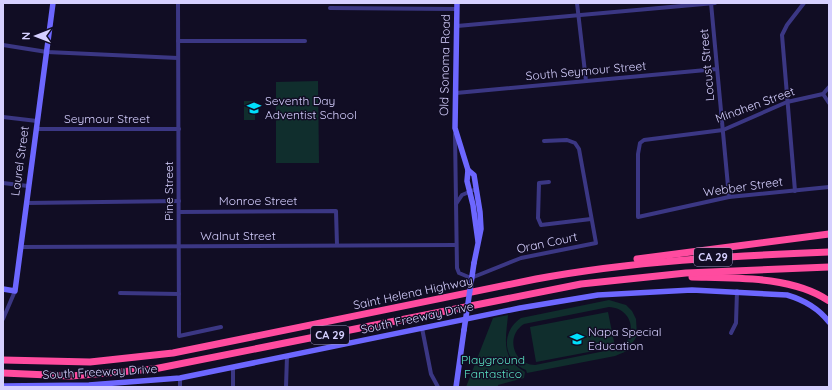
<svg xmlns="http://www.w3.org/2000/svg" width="832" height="390" font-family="Quicksand,sans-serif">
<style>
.green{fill:#102e2d;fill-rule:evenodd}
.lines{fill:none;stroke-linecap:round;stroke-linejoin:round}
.street{stroke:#3b3784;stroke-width:4}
.secondary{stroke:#6d67ff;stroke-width:5.5}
.highway{stroke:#ff4b9f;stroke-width:7}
.secondary-bridge{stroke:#6d67ff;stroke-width:5.5}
.labels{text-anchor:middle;stroke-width:3;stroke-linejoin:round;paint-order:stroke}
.shield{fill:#110d24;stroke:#9b96bd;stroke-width:1}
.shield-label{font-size:11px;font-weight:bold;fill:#d6d0ff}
.street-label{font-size:12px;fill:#d6d0ff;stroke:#110d24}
.poi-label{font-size:12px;fill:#d6d0ff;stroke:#110d24;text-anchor:start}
.park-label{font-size:12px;fill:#59e2c2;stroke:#110d24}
</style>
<rect width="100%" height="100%" fill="#110d24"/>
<!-- green -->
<g class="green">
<path d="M 318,81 L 319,163 L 276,163 L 276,82 Z"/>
<rect x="244" y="101" width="11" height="19"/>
<path d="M 609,300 L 626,305 L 632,311 L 636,319 L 637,336 L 627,351 L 615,356 L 527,373 L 526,370 C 503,361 500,332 521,318 ZM 609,307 C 632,308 639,335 620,348 L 535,365 C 513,364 505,336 524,324 Z"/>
<path d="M 608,312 L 615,347 L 536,362 L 530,327 Z"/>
<path d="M 508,315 C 506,339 500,358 525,372 L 524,378 L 498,385 L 498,387 L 466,387 L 493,318 Z"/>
</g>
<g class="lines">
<!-- street -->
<g class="street">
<path d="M 178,3 L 179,336 L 221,327"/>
<path d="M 577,3 L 586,81"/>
<path d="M 711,3 L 729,197"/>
<path d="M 330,8 L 457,9"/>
<path d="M 457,26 L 715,3"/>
<path d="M 178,41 L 305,41"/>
<path d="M 3,45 L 47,52 L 178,58"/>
<path d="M 829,87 L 823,94 L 787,102 L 723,130 L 644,140 L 640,143 L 638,154 L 638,217 L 729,197 L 829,187"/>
<path d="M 456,93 L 717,69"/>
<path d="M 823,94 L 829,103"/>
<path d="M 3,117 L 37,121"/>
<path d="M 36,129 L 179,129"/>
<path d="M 455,134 L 457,268 L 459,273 L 471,278 L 521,258 L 596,243 L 579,149 L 575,143 L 567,140 L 544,141"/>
<path d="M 549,182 L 539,183 L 538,218 L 541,225 L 591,219"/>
<path d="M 3,183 L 28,186"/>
<path d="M 795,191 L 782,35 L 787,25 L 804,3"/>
<path d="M 26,203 L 179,201"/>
<path d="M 456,204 L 462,195 L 476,189"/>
<path d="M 179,212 L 336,211 L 337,245"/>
<path d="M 21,247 L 455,245"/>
<path d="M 120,293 L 179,294"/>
<path d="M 3,319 L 15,291"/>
<path d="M 422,328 L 431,374 L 438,387"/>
<path d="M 731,333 L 736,323 L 737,291"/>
<path d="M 233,367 L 233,387"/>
<path d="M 180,378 L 180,387"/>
<path d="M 286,387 L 287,356"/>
</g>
<!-- secondary -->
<g class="secondary">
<path d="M 457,3 L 455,128 L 468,170 L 467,181 L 473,205 L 478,241"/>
<path d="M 468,170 L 474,175 L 480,212 L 481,229 L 474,263"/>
<path d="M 3,289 L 15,291 L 53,3"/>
<path d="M 3,386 L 89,385 L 180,378 L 520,308 L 598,295 L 692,290 L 787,295 C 804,300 819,309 829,322"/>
<path d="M 456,387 L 464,330"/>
</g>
<!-- highway -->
<g class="highway">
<path d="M 637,259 L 829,234"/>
<path d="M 692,277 C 735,278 793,276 829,301"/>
<path d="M 3,360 L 90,362 L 173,353 L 536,279 C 634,261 730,256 829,252"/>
<path d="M 3,373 L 71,376 L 154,369 L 581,284 L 686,273 L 829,267"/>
</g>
<!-- secondary-bridge -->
<path class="secondary-bridge" d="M 464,330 L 474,263"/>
</g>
<!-- icons -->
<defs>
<symbol id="school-bare" viewBox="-9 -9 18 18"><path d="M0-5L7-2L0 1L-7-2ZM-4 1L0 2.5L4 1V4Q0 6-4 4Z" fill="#00dffb" stroke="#110d24" stroke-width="2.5" paint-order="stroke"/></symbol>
</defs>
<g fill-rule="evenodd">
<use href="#school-bare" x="244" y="98" width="20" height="20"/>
<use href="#school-bare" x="567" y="329" width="20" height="20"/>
</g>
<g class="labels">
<!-- shield labels -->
<g class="shield">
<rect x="694" y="248" width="38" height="18" rx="3"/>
<rect x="311" y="326" width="38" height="18" rx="3"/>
</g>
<g class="shield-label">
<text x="713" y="261">CA 29</text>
<text x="330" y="339">CA 29</text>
</g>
<!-- street labels -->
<g class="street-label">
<text transform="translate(445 65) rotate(-89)" y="4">Old Sonoma Road</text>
<text transform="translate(707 65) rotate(-95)" y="4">Locust Street</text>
<text transform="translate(586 71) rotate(-5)" y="4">South Seymour Street</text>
<text transform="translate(755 105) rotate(-20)" y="4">Minahen Street</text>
<text x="107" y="123">Seymour Street</text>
<text transform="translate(20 161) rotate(-82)" y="4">Laurel Street</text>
<text transform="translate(743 187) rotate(-8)" y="4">Webber Street</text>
<text transform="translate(169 191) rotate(-90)" y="4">Pine Street</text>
<text x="258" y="205">Monroe Street</text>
<text x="238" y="240">Walnut Street</text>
<text transform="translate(547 243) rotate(-12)" y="4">Oran Court</text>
<text transform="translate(413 293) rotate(-12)" y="4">Saint Helena Highway</text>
<text transform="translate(417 318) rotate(-12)" y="4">South Freeway Drive</text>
<text transform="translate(100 372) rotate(-3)" y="4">South Freeway Drive</text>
</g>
<!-- poi labels -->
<g class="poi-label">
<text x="265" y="105">Seventh Day<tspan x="265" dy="14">Adventist School</tspan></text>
<text x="588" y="336">Napa Special<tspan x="588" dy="14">Education</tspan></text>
</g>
<!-- park labels -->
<g class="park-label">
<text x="493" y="364">Playground<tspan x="493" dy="14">Fantastico</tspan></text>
</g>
</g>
<!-- border -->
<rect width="832" height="390" fill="none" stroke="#d6d0ff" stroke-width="8"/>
<!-- north arrow -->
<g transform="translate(36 36) rotate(270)" stroke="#110d24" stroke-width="3" paint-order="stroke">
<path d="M0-3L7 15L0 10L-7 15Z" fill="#d6d0ff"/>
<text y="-6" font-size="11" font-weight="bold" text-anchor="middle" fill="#d6d0ff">N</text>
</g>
</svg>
